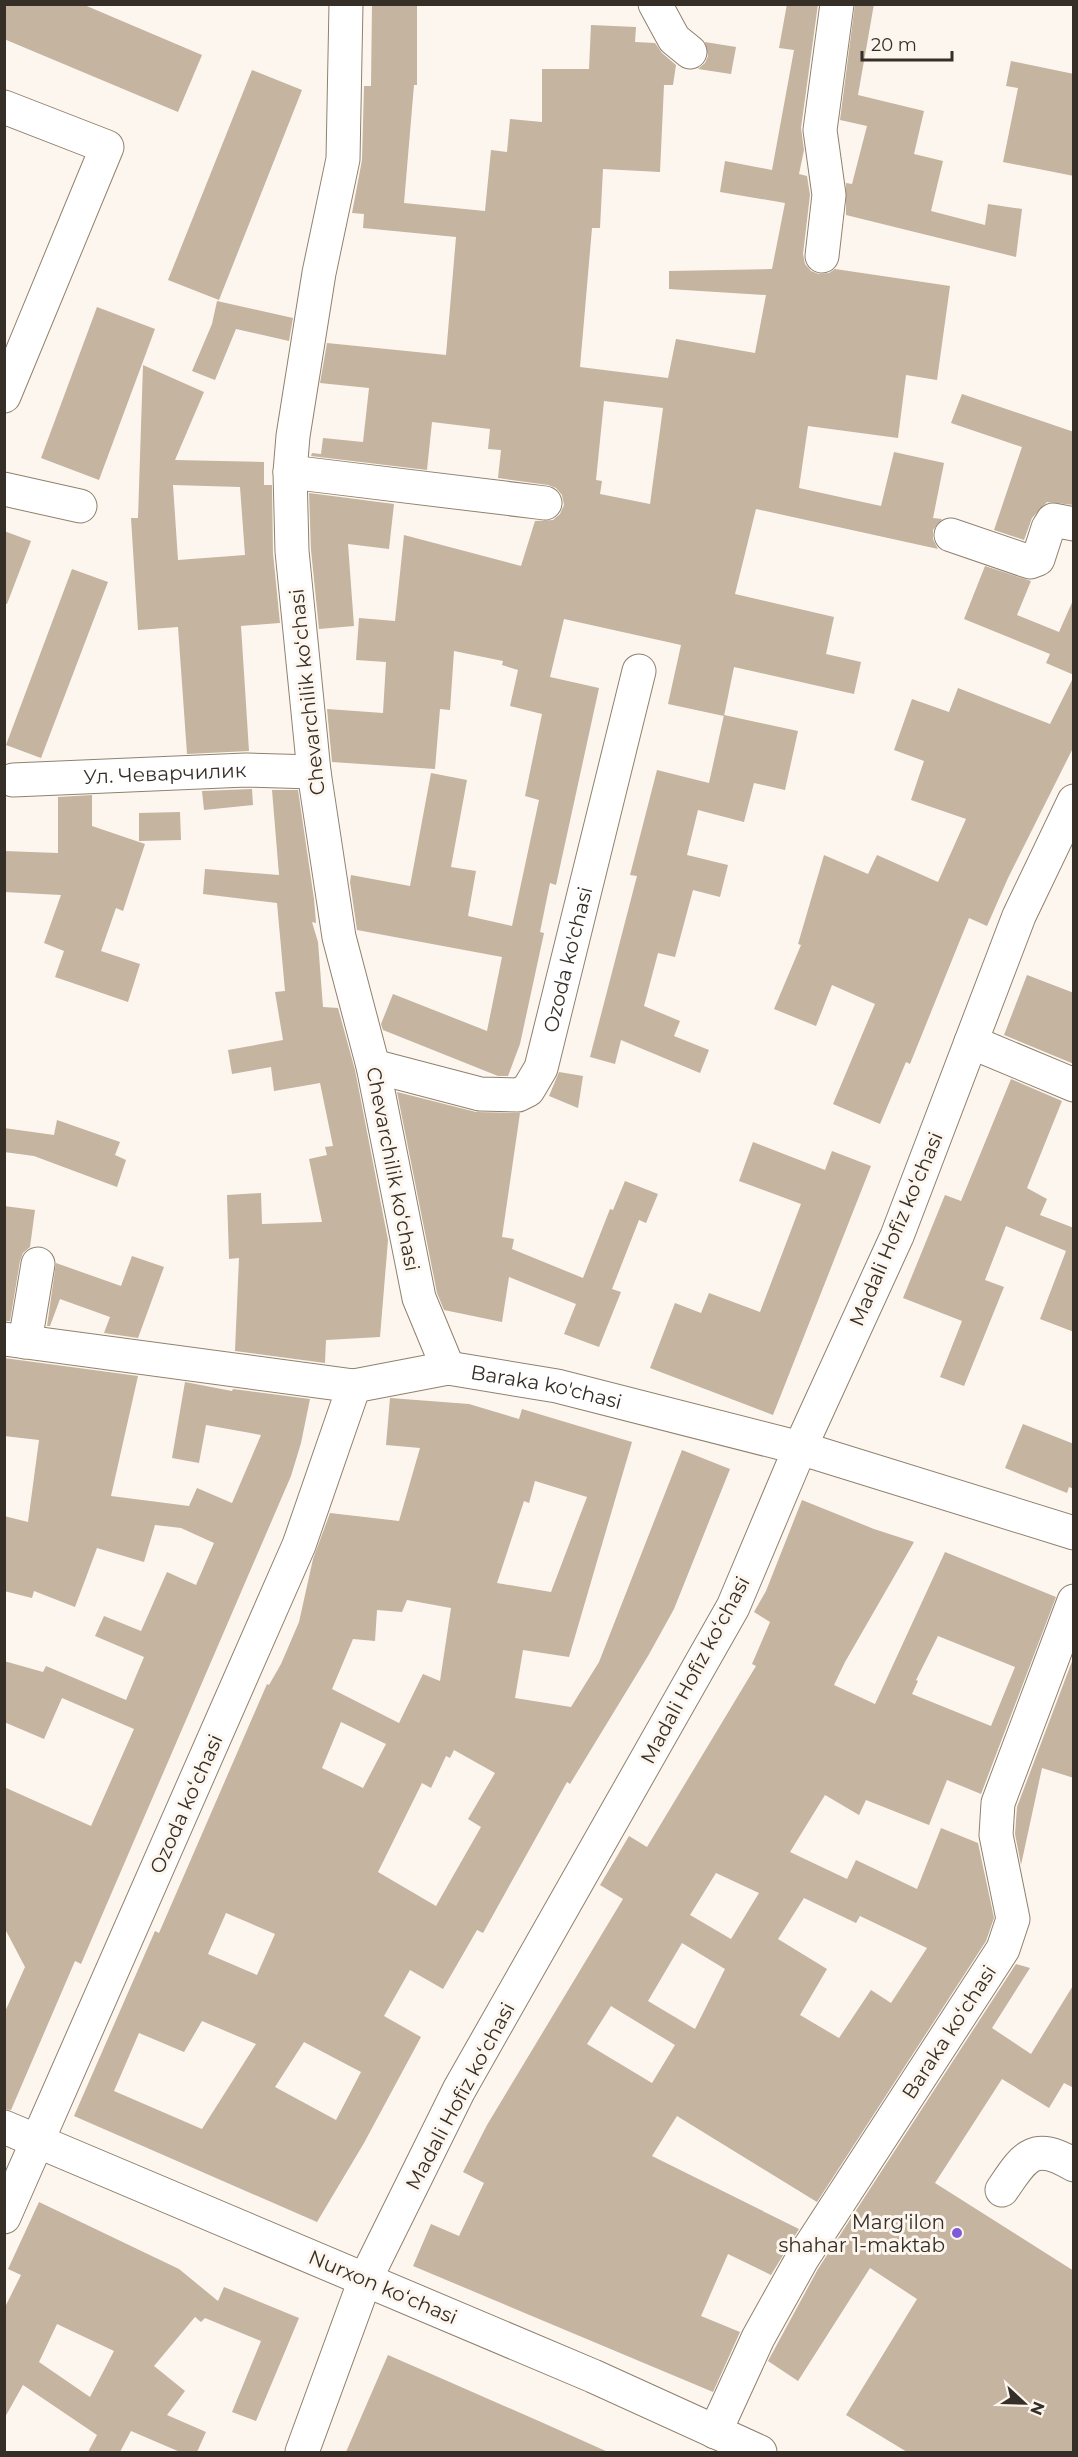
<svg xmlns="http://www.w3.org/2000/svg" width="1078" height="2457" font-family="Montserrat,sans-serif">
<style>
.building{fill:#c4b4a0;fill-rule:evenodd}
.lines{fill:none;stroke-linecap:round;stroke-linejoin:round}
.minor-casing{stroke:#90816e;stroke-width:35}
.minor{stroke:#fff;stroke-width:33}
.poi-dot{fill:#7e5cd7;stroke:#fdf6ee;stroke-width:2}
.labels{text-anchor:middle;stroke-width:6;stroke-linejoin:round;paint-order:stroke}
.street-label{font-size:20px;fill:#352f27;stroke:#fdf6ee}
.poi-label{font-size:20px;fill:#352f27;stroke:#fdf6ee;text-anchor:end}
</style>
<rect width="100%" height="100%" fill="#fdf6ee"/>
<!-- building -->
<g class="building">
<path d="M 4,4 L 82,4 L 202,55 L 178,112 L 4,39 Z"/>
<path d="M 372,4 L 417,4 L 417,85 L 414,85 L 404,203 L 485,211 L 491,150 L 507,152 L 510,119 L 542,122 L 542,69 L 589,69 L 591,25 L 636,27 L 635,42 L 655,43 L 662,53 L 676,65 L 673,85 L 664,85 L 660,172 L 603,169 L 600,228 L 592,228 L 580,367 L 668,378 L 676,339 L 755,353 L 766,295 L 669,289 L 669,271 L 772,269 L 785,203 L 720,192 L 725,161 L 772,170 L 794,50 L 779,48 L 787,4 L 818,4 L 801,128 L 804,150 L 799,174 L 807,176 L 810,195 L 803,254 L 805,264 L 811,271 L 819,274 L 829,273 L 835,269 L 950,286 L 937,380 L 906,375 L 898,438 L 808,426 L 799,488 L 881,506 L 894,452 L 944,463 L 933,518 L 942,519 L 933,530 L 933,539 L 938,549 L 756,509 L 735,594 L 834,617 L 826,654 L 861,662 L 854,694 L 734,667 L 724,716 L 668,704 L 681,645 L 564,619 L 550,677 L 599,688 L 556,885 L 550,883 L 540,932 L 544,933 L 520,1044 L 508,1076 L 498,1076 L 383,1030 L 381,1024 L 393,994 L 487,1031 L 502,957 L 357,930 L 350,882 L 351,875 L 410,886 L 431,773 L 467,780 L 451,867 L 476,871 L 468,916 L 512,926 L 539,800 L 525,796 L 542,714 L 510,706 L 518,670 L 502,665 L 503,661 L 454,651 L 450,710 L 440,709 L 435,769 L 332,762 L 327,709 L 383,713 L 386,662 L 356,660 L 359,618 L 395,621 L 404,535 L 521,566 L 535,521 L 553,520 L 560,514 L 564,505 L 562,495 L 556,488 L 548,485 L 498,478 L 501,450 L 488,449 L 490,429 L 432,422 L 427,470 L 311,456 L 312,453 L 321,454 L 323,438 L 363,442 L 369,388 L 320,383 L 327,343 L 446,355 L 456,237 L 363,228 L 364,214 L 352,213 L 362,160 L 364,86 L 371,86 ZM 604,401 L 663,408 L 650,504 L 600,494 L 602,481 L 596,480 Z"/>
<path d="M 855,4 L 874,4 L 858,95 L 924,111 L 914,154 L 943,161 L 931,211 L 985,225 L 988,204 L 1022,209 L 1016,257 L 846,215 L 846,183 L 852,184 L 867,126 L 840,120 Z"/>
<path d="M 705,42 L 736,47 L 731,74 L 698,69 L 705,63 L 708,56 Z"/>
<path d="M 1011,61 L 1074,74 L 1074,176 L 1003,162 L 1018,88 L 1006,86 Z"/>
<path d="M 252,70 L 302,90 L 219,300 L 168,280 Z"/>
<path d="M 217,301 L 293,318 L 289,341 L 236,329 L 215,380 L 192,371 L 212,324 Z"/>
<path d="M 97,307 L 155,329 L 99,480 L 41,458 Z"/>
<path d="M 143,365 L 204,392 L 175,460 L 264,462 L 264,485 L 272,485 L 273,553 L 280,623 L 241,626 L 249,751 L 187,754 L 178,627 L 138,630 L 131,518 L 138,518 ZM 173,485 L 240,487 L 245,555 L 178,560 Z"/>
<path d="M 962,394 L 1074,432 L 1074,505 L 1047,502 L 1032,518 L 1024,540 L 994,530 L 1022,447 L 951,423 Z"/>
<path d="M 309,493 L 394,504 L 389,549 L 348,544 L 354,626 L 319,629 L 311,550 Z"/>
<path d="M 4,531 L 31,541 L 7,604 L 4,604 Z"/>
<path d="M 985,566 L 1031,581 L 1017,615 L 1059,632 L 1074,598 L 1074,675 L 1046,663 L 1050,654 L 964,619 Z"/>
<path d="M 72,569 L 108,582 L 41,758 L 6,745 Z"/>
<path d="M 1074,676 L 1074,746 L 1008,878 L 987,926 L 969,918 L 910,1064 L 906,1062 L 880,1124 L 833,1104 L 875,1004 L 832,985 L 816,1026 L 774,1009 L 801,945 L 798,944 L 824,855 L 868,874 L 877,855 L 938,882 L 966,819 L 911,800 L 924,761 L 894,750 L 912,699 L 949,712 L 958,688 L 1050,724 Z"/>
<path d="M 724,715 L 798,731 L 785,790 L 754,783 L 744,822 L 698,810 L 687,855 L 728,865 L 720,897 L 693,890 L 675,957 L 658,953 L 644,1006 L 680,1021 L 674,1036 L 709,1050 L 700,1073 L 621,1040 L 615,1064 L 590,1057 L 637,876 L 630,875 L 657,770 L 709,783 Z"/>
<path d="M 252,789 L 253,805 L 204,810 L 202,791 Z"/>
<path d="M 272,790 L 298,790 L 314,899 L 316,923 L 312,922 L 318,942 L 323,1007 L 338,1008 L 355,1070 L 388,1240 L 380,1337 L 326,1340 L 325,1363 L 235,1351 L 239,1258 L 229,1259 L 227,1195 L 261,1193 L 262,1224 L 322,1222 L 309,1159 L 327,1155 L 325,1147 L 333,1146 L 320,1083 L 274,1091 L 271,1067 L 232,1074 L 228,1050 L 283,1040 L 275,992 L 285,991 L 277,903 L 203,894 L 205,869 L 279,875 Z"/>
<path d="M 92,795 L 92,826 L 145,844 L 123,911 L 116,908 L 101,951 L 140,964 L 128,1002 L 55,977 L 64,951 L 44,943 L 61,895 L 4,892 L 4,851 L 58,853 L 58,797 Z"/>
<path d="M 180,812 L 181,840 L 139,841 L 139,813 Z"/>
<path d="M 1027,975 L 1074,993 L 1074,1064 L 1004,1035 Z"/>
<path d="M 559,1072 L 583,1076 L 578,1108 L 549,1096 Z"/>
<path d="M 1011,1079 L 1062,1101 L 1027,1188 L 1047,1199 L 1040,1215 L 1074,1228 L 1074,1332 L 1040,1319 L 1066,1251 L 1006,1226 L 985,1280 L 1004,1287 L 964,1386 L 940,1377 L 962,1321 L 903,1298 L 945,1195 L 961,1201 Z"/>
<path d="M 397,1092 L 476,1112 L 520,1113 L 502,1237 L 514,1239 L 512,1249 L 583,1278 L 610,1209 L 613,1210 L 625,1181 L 658,1194 L 646,1223 L 639,1220 L 612,1289 L 621,1292 L 599,1347 L 564,1334 L 576,1304 L 509,1277 L 502,1322 L 444,1310 L 437,1293 Z"/>
<path d="M 57,1120 L 120,1142 L 115,1155 L 126,1160 L 117,1187 L 34,1156 L 4,1152 L 4,1128 L 54,1135 Z"/>
<path d="M 753,1142 L 825,1170 L 832,1151 L 871,1166 L 773,1415 L 650,1368 L 675,1303 L 701,1313 L 709,1293 L 760,1312 L 801,1204 L 739,1181 Z"/>
<path d="M 4,1206 L 35,1210 L 30,1247 L 23,1253 L 20,1261 L 10,1321 L 4,1321 Z"/>
<path d="M 132,1256 L 164,1267 L 138,1338 L 104,1333 L 110,1317 L 60,1299 L 50,1326 L 47,1326 L 56,1263 L 121,1286 Z"/>
<path d="M 4,1358 L 138,1376 L 111,1496 L 189,1506 L 197,1488 L 232,1503 L 261,1435 L 206,1425 L 199,1463 L 172,1458 L 185,1382 L 232,1391 L 233,1389 L 310,1399 L 301,1443 L 291,1476 L 81,1964 L 75,1961 L 11,2110 L 4,2109 L 4,2014 L 25,1967 L 4,1927 L 4,1787 L 91,1826 L 134,1729 L 62,1698 L 44,1739 L 4,1722 L 4,1661 L 43,1672 L 46,1666 L 126,1700 L 144,1657 L 95,1636 L 104,1616 L 141,1631 L 167,1572 L 196,1585 L 214,1543 L 181,1528 L 155,1525 L 144,1562 L 97,1548 L 75,1607 L 34,1591 L 32,1598 L 4,1591 L 4,1516 L 28,1522 L 39,1440 L 4,1436 Z"/>
<path d="M 390,1398 L 469,1404 L 519,1419 L 522,1409 L 632,1442 L 569,1657 L 523,1650 L 515,1698 L 571,1707 L 599,1662 L 682,1450 L 730,1469 L 674,1609 L 648,1656 L 570,1784 L 567,1782 L 483,1933 L 477,1930 L 443,1989 L 410,1970 L 384,2016 L 421,2037 L 364,2143 L 317,2222 L 74,2116 L 155,1931 L 159,1933 L 267,1684 L 269,1685 L 281,1664 L 299,1622 L 313,1559 L 330,1513 L 399,1521 L 420,1448 L 386,1445 ZM 535,1481 L 587,1497 L 551,1592 L 497,1583 L 524,1501 L 529,1503 ZM 407,1600 L 451,1608 L 440,1681 L 423,1674 L 399,1723 L 332,1689 L 353,1639 L 375,1641 L 377,1610 L 402,1612 ZM 341,1722 L 386,1744 L 363,1788 L 322,1768 ZM 454,1750 L 495,1773 L 468,1819 L 481,1827 L 436,1906 L 378,1872 L 422,1783 L 431,1788 L 446,1756 L 450,1758 ZM 226,1913 L 275,1934 L 257,1975 L 208,1954 ZM 202,2021 L 256,2044 L 202,2129 L 114,2091 L 139,2033 L 184,2052 ZM 304,2042 L 361,2072 L 336,2120 L 275,2087 Z"/>
<path d="M 1023,1424 L 1074,1444 L 1074,1489 L 1069,1487 L 1067,1493 L 1005,1468 Z"/>
<path d="M 802,1500 L 874,1529 L 914,1542 L 845,1662 L 834,1685 L 875,1704 L 945,1552 L 1056,1597 L 981,1794 L 947,1780 L 929,1825 L 866,1800 L 859,1815 L 825,1795 L 790,1852 L 847,1879 L 856,1860 L 917,1889 L 941,1828 L 978,1843 L 994,1918 L 986,1941 L 817,2202 L 677,2116 L 652,2156 L 799,2229 L 771,2275 L 728,2254 L 701,2316 L 740,2332 L 713,2392 L 413,2266 L 431,2224 L 459,2236 L 484,2183 L 463,2172 L 487,2125 L 623,1899 L 600,1885 L 629,1836 L 647,1847 L 756,1666 L 752,1664 L 770,1622 L 754,1612 L 766,1591 ZM 938,1636 L 1015,1667 L 991,1726 L 912,1694 L 918,1681 L 916,1680 ZM 716,1873 L 759,1893 L 731,1939 L 690,1915 ZM 804,1898 L 856,1923 L 860,1916 L 927,1948 L 891,2003 L 871,1990 L 839,2038 L 800,2015 L 827,1969 L 778,1939 ZM 682,1943 L 725,1969 L 695,2029 L 648,2001 ZM 611,2006 L 675,2045 L 652,2083 L 587,2044 Z"/>
<path d="M 1074,1656 L 1074,1778 L 1042,1768 L 1021,1865 L 1015,1834 L 1017,1807 Z"/>
<path d="M 1016,1964 L 1030,1968 L 992,2028 L 1031,2054 L 1074,1984 L 1074,2088 L 1064,2083 L 1049,2108 L 1002,2079 L 935,2183 L 1074,2271 L 1074,2452 L 907,2452 L 846,2415 L 917,2299 L 870,2268 L 798,2381 L 768,2361 L 818,2269 Z"/>
<path d="M 39,2202 L 179,2269 L 218,2301 L 224,2287 L 299,2318 L 256,2421 L 232,2412 L 261,2341 L 205,2318 L 201,2322 L 195,2317 L 154,2366 L 185,2391 L 167,2415 L 206,2432 L 197,2452 L 180,2452 L 131,2431 L 120,2452 L 88,2452 L 97,2435 L 23,2385 L 4,2419 L 4,2309 L 21,2275 L 8,2269 ZM 57,2324 L 114,2351 L 90,2397 L 39,2362 Z"/>
<path d="M 388,2355 L 541,2422 L 608,2452 L 346,2452 Z"/>
</g>
<g class="lines">
<defs>
<g id="minor">
<path d="M 346,4 L 343,159 L 319,273 L 293,436 L 290,472 L 292,551 L 314,772 L 339,937 L 373,1066 L 419,1298 L 448,1368"/>
<path d="M 655,4 L 674,39 L 690,52"/>
<path d="M 4,107 L 107,147 L 4,396"/>
<path d="M 822,256 L 829,195 L 820,130 L 837,4"/>
<path d="M 290,472 L 545,503"/>
<path d="M 4,489 L 80,506"/>
<path d="M 951,535 L 1030,562 L 1038,559 L 1048,528 L 1053,520 L 1074,524"/>
<path id="s1" d="M 13,780 L 246,770 L 314,772"/>
<path d="M 971,1042 L 1074,1085"/>
<path id="s2" d="M 373,1066 L 480,1094 L 518,1095 L 528,1090 L 541,1068 L 639,671"/>
<path id="s3" d="M 4,1339 L 354,1386 L 448,1368 L 557,1386 L 800,1448 L 1074,1533"/>
<path d="M 25,1342 L 38,1264"/>
<path d="M 4,2127 L 593,2376 L 760,2452"/>
<path d="M 1002,2190 C 1025,2156 1033,2141 1074,2165"/>
<path d="M 4,2217 L 299,1545 L 354,1386"/>
<path d="M 715,2432 L 758,2338 L 802,2259 L 1003,1949 L 1013,1919 L 996,1835 L 998,1803 L 1074,1601"/>
<path d="M 302,2452 L 365,2280 L 459,2090 L 733,1607 L 800,1448 L 897,1236 L 1019,916 L 1074,801"/>
</g>
</defs>
<!-- minor casing -->
<use href="#minor" class="minor-casing"/>
<!-- minor -->
<use href="#minor" class="minor"/>
</g>
<!-- markers -->
<circle class="poi-dot" cx="957" cy="2233" r="6"/>
<g class="labels">
<!-- street labels -->
<g class="street-label">
<text transform="translate(307 692) rotate(-96)" y="7">Chevarchilik koʻchasi</text>
<text dy="7" stroke="none"><textPath href="#s1" startOffset="152">Ул. Чеварчилик</textPath></text>
<text dy="7" stroke="none"><textPath href="#s2" startOffset="297">Ozoda ko'chasi</textPath></text>
<text transform="translate(393 1169) rotate(79)" y="7">Chevarchilik koʻchasi</text>
<text transform="translate(896 1229) rotate(-67)" y="7">Madali Hofiz koʻchasi</text>
<text dy="7" stroke="none"><textPath href="#s3" startOffset="549">Baraka ko'chasi</textPath></text>
<text transform="translate(695 1670) rotate(-62)" y="7">Madali Hofiz koʻchasi</text>
<text transform="translate(186 1804) rotate(-66)" y="7">Ozoda koʻchasi</text>
<text transform="translate(949 2032) rotate(-57)" y="7">Baraka koʻchasi</text>
<text transform="translate(460 2096) rotate(-62)" y="7">Madali Hofiz koʻchasi</text>
<text transform="translate(383 2287) rotate(23)" y="7">Nurxon koʻchasi</text>
</g>
<!-- poi labels -->
<g class="poi-label">
<text x="945" y="2229">Marg'ilon<tspan x="945" dy="23">shahar 1-maktab</tspan></text>
</g>
</g>
<!-- border -->
<rect width="1078" height="2457" fill="none" stroke="#352f27" stroke-width="12"/>
<!-- north arrow -->
<g transform="translate(1024 2403) rotate(112)" stroke="#fdf6ee" stroke-width="4.5" paint-order="stroke">
<path d="M0-4.5L10 22L0 15L-10 22Z" fill="#352f27"/>
<text y="-9" font-size="16" font-weight="bold" text-anchor="middle" fill="#352f27">N</text>
</g>
<!-- scale -->
<path d="M862 51v9h90v-9" fill="none" stroke="#352f27" stroke-width="3"/>
<text x="871" y="51" font-size="18" fill="#352f27" stroke="#fdf6ee" stroke-width="4.5" paint-order="stroke">20 m</text>
</svg>
